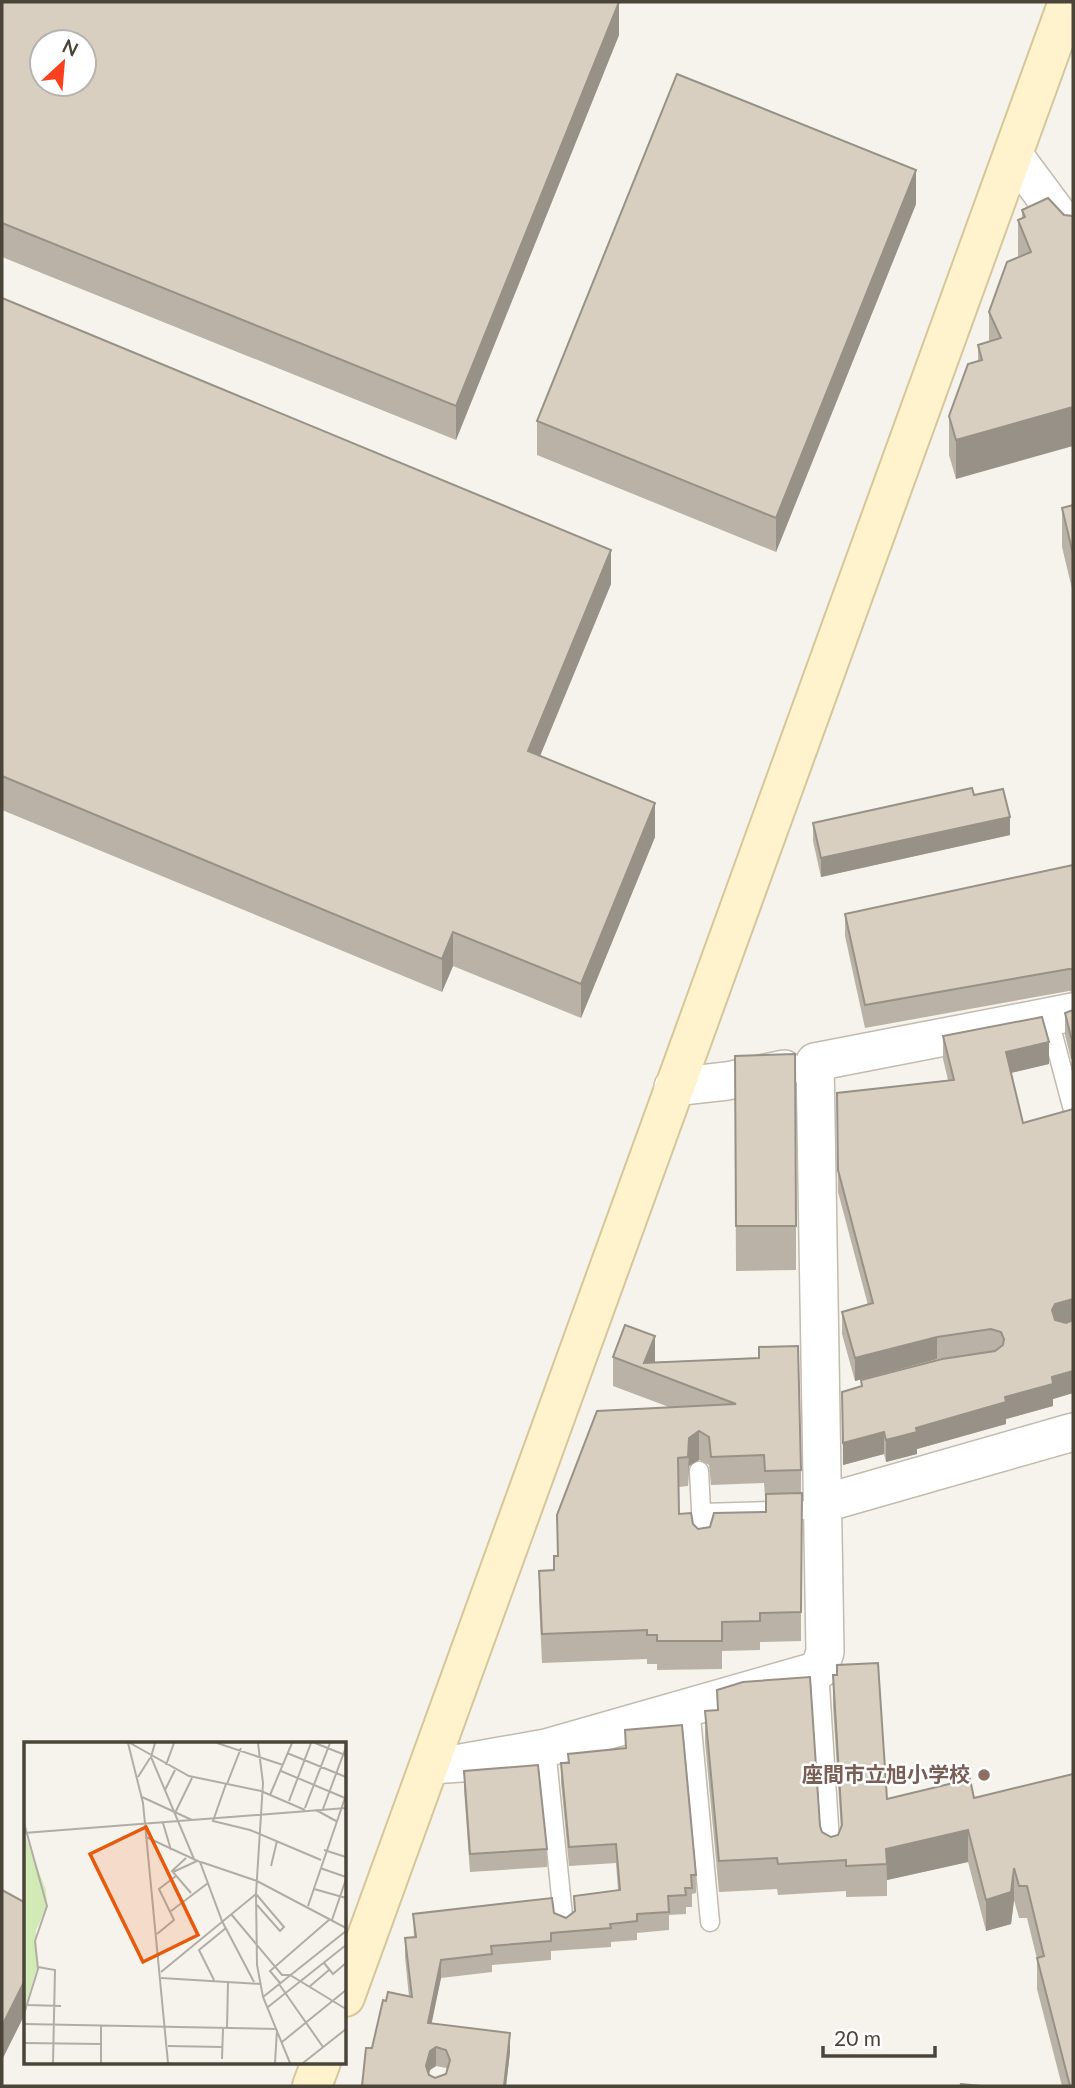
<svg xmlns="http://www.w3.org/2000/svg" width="1075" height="2088" font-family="Lato,'Noto Sans JP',sans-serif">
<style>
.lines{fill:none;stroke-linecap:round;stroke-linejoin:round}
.lane-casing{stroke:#c2bbae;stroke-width:21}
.street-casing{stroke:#c2bbae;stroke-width:40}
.secondary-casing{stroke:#d6c79b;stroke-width:42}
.lane{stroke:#fff;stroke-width:18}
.street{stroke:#fff;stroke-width:37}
.secondary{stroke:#fff3cd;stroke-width:38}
.wall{fill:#bab2a6;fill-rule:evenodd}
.shaded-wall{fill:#979187}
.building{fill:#d8cfc1;stroke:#979187;stroke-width:2;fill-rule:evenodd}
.education-dot{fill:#8d6e63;stroke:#fff;stroke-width:2.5}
.labels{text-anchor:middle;stroke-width:5;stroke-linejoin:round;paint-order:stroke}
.education-label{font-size:21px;font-weight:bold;fill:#785e54;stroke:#fff;text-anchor:end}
.inset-road{fill:none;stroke:#b2ada4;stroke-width:2}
.view{fill:#e8590c;fill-opacity:0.15;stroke:#e8590c;stroke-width:3.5}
.inset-edge{fill:none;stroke:#4b4439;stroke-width:3.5}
</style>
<rect width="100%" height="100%" fill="#f6f3ec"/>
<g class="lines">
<defs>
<g id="lane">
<path d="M 1048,1016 L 1073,1110"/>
<path d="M 699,1471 L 703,1547"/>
<path d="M 701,1513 L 809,1510 L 825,1503"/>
<path d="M 819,1670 L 831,1857"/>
<path d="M 690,1706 L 710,1922"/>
<path d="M 546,1748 L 564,1926"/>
</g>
<g id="street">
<path d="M 1013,154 L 1073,235"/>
<path d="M 673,1087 L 727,1081 L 784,1069"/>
<path d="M 825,1503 L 1073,1432"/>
<path d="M 430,1765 L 461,1763 L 546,1748 L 819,1670 L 825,1652 L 815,1062 L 1073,1012"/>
</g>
<g id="secondary">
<path d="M 345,1997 L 1068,2"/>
<path d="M 312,2086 L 321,2062"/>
</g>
</defs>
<!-- lane casing -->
<use href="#lane" class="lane-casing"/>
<!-- street casing -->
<use href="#street" class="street-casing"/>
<!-- secondary casing -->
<use href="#secondary" class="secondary-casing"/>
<!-- lane -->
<use href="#lane" class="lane"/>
<!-- street -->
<use href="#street" class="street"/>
<!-- secondary -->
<use href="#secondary" class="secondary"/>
</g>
<!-- wall -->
<g class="wall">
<path d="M 2,2 L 619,35 L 456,440 L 2,257 Z"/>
<path d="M 916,204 L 776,552 L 537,455 L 537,421 Z"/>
<path d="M 1022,210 L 1064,215 L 956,479 L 949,455 L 949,416 L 978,361 L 978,345 L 989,342 L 989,312 L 1018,257 L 1018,220 L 1022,219 Z"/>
<path d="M 2,298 L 611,584 L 540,756 L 655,837 L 581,1018 L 453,966 L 442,992 L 2,810 Z"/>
<path d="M 1073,505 L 1073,593 L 1062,547 L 1062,508 Z"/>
<path d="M 813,823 L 1010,835 L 821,877 L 813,841 Z"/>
<path d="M 1073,865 L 1073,992 L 1069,991 L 865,1028 L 845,936 L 845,914 Z"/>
<path d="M 1073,1010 L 1071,1059 L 1065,1035 L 1065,1013 Z"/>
<path d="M 943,1036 L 1049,1064 L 1011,1073 L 1023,1123 L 1073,1109 L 1073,1393 L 1053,1399 L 1053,1406 L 1006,1419 L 1006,1424 L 917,1449 L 917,1454 L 886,1462 L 884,1454 L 843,1465 L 842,1392 L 861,1386 L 861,1380 L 993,1351 L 937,1359 L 855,1381 L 842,1334 L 842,1312 L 868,1305 L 838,1192 L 837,1093 L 948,1080 L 943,1059 Z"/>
<path d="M 735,1056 L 796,1226 L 796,1270 L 736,1271 Z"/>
<path d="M 613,1357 L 655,1362 L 759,1358 L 801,1470 L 801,1641 L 760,1642 L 760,1650 L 722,1651 L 722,1669 L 657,1670 L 657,1664 L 647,1664 L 647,1659 L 542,1663 L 539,1599 L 539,1571 L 554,1570 L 554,1556 L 557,1556 L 557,1515 L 669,1407 L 613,1386 ZM 699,1460 L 709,1465 L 711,1485 L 764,1483 L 766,1512 L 710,1527 L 698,1529 L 679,1514 L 679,1487 L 688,1486 L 689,1466 Z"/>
<path d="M 833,1675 L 887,1799 L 974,1798 L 1073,1774 L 1073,2086 L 1062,2086 L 1037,1989 L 1037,1959 L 1027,1918 L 1019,1918 L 1014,1900 L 1011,1924 L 986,1931 L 968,1862 L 887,1880 L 887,1896 L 846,1897 L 846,1891 L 778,1895 L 777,1889 L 719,1892 L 705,1742 L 705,1711 L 717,1710 L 717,1690 L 820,1826 L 822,1832 L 831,1837 L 838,1835 L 841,1829 L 833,1707 Z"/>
<path d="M 625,1730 L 696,1875 L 696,1893 L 692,1894 L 692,1907 L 686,1907 L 686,1914 L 669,1915 L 669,1930 L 637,1933 L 637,1940 L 611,1942 L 611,1947 L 551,1951 L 551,1960 L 492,1965 L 492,1972 L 441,1978 L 431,2023 L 510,2052 L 506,2086 L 362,2086 L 372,2048 L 386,2001 L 409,1997 L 405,1957 L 405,1938 L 414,1937 L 413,1914 L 554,1913 L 566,1918 L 618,1890 L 616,1863 L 569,1866 L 561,1782 L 561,1763 L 568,1763 L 568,1754 L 625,1748 ZM 436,2066 L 446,2068 L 447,2070 L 446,2074 L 435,2078 L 429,2075 L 430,2070 Z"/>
<path d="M 464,1771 L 547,1849 L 547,1867 L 470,1872 L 464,1789 Z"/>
</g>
<!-- shaded-wall -->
<g class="shaded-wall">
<path d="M 619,2 L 619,35 L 456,440 L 456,406 Z"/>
<path d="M 916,170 L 916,204 L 776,552 L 776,518 Z"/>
<path d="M 1073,407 L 1073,446 L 956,479 L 956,440 Z"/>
<path d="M 611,550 L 611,584 L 528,785 L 528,751 Z"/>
<path d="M 655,803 L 655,837 L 581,1018 L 581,984 Z"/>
<path d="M 1010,817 L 1010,835 L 821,877 L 821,858 Z"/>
<path d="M 453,932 L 453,966 L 442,992 L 442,959 Z"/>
<rect x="1071" y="1037" width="2" height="22"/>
<path d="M 1049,1042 L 1049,1064 L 1006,1074 L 1006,1052 Z"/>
<path d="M 1073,1299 L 1073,1321 L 1052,1332 L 1052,1310 L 1055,1304 Z"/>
<path d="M 655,1336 L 655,1365 L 644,1363 Z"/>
<path d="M 937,1337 L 937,1359 L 855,1381 L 855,1358 Z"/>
<path d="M 3,1359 L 3,1391 L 2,1394 L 2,1362 Z"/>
<path d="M 1073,1371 L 1073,1393 L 1053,1399 L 1053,1406 L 1006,1419 L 1006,1424 L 917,1449 L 917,1454 L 886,1462 L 886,1440 L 916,1428 L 1005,1397 L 1052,1377 Z"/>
<path d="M 699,1431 L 699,1460 L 689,1466 L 688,1486 L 689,1438 Z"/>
<path d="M 884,1432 L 884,1454 L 843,1465 L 843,1443 Z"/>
<path d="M 968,1830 L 968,1862 L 887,1880 L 886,1849 Z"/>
<path d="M 1014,1868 L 1014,1900 L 1011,1924 L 986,1931 L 986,1900 Z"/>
<path d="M 441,1960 L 441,1978 L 428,2041 L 428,2023 Z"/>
<path d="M 26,1978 L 26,2012 L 2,2060 L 2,2026 Z"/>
<path d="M 510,2033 L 510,2052 L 506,2086 L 504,2086 Z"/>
<path d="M 436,2047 L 436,2066 L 430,2070 L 426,2084 L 426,2066 L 430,2051 Z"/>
</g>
<!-- building -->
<g class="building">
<path d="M 2,2 L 619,2 L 456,406 L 2,223 ZM 42,42 L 84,42 L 84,84 L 42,84 Z"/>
<path d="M 677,74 L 916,170 L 776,518 L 537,421 Z"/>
<path d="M 1048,198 L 1064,215 L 1073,216 L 1073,407 L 956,440 L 949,416 L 968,364 L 982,360 L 978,345 L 1001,338 L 989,312 L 1007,262 L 1031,252 L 1018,220 L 1025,217 L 1022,210 Z"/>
<path d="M 2,298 L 611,550 L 528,751 L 655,803 L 581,984 L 453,932 L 442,959 L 2,776 Z"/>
<path d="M 1073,505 L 1073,554 L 1062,508 Z"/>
<path d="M 972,788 L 974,795 L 1003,789 L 1010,817 L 821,858 L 813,823 Z"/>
<path d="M 1073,865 L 1073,969 L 1069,969 L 865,1005 L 845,914 Z"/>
<path d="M 1073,1010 L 1073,1037 L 1071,1037 L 1065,1013 Z"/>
<path d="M 1042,1017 L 1049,1042 L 1006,1052 L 1023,1123 L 1073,1109 L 1073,1299 L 1055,1304 L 1052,1310 L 1055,1320 L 1066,1323 L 1073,1320 L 1073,1371 L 1052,1377 L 1053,1384 L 1005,1397 L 1006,1402 L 916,1428 L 917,1432 L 886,1440 L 884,1432 L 843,1443 L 842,1392 L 862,1386 L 861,1380 L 942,1359 L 995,1351 L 1003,1345 L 1004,1339 L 1001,1332 L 991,1329 L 937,1337 L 855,1358 L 842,1312 L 873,1303 L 838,1170 L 837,1093 L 954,1080 L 943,1036 Z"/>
<path d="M 795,1054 L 796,1226 L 736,1226 L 735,1056 Z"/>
<path d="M 625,1325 L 655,1336 L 644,1363 L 759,1358 L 759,1347 L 798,1346 L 801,1470 L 765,1471 L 764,1455 L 711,1457 L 709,1437 L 699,1431 L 689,1438 L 688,1457 L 678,1458 L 679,1514 L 691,1513 L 693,1524 L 698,1529 L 710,1527 L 714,1513 L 766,1512 L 766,1494 L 802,1493 L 801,1612 L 760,1613 L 760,1621 L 722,1622 L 722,1641 L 657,1641 L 657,1635 L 647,1635 L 647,1630 L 542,1634 L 539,1571 L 554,1570 L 554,1556 L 558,1556 L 557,1515 L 597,1411 L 736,1404 L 613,1357 Z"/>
<path d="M 878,1663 L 887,1799 L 970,1779 L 974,1798 L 1073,1774 L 1073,2086 L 1070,2086 L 1037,1958 L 1044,1956 L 1027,1886 L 1019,1886 L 1014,1868 L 1011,1892 L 986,1900 L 968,1830 L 886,1849 L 887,1864 L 846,1866 L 846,1860 L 778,1864 L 777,1858 L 719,1861 L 705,1711 L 718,1710 L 717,1690 L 743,1682 L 810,1677 L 820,1826 L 822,1832 L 831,1837 L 838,1835 L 842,1825 L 833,1675 L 837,1675 L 837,1665 Z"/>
<path d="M 682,1725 L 696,1875 L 691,1875 L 692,1888 L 685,1888 L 686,1895 L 668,1896 L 669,1912 L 637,1914 L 637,1921 L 610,1924 L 611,1928 L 551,1933 L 551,1941 L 491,1946 L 492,1954 L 441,1960 L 428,2023 L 510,2033 L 504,2086 L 362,2086 L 366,2048 L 372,2048 L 383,2000 L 386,2001 L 388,1992 L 412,1997 L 405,1938 L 416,1937 L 413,1914 L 552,1898 L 554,1913 L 566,1918 L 575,1911 L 574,1896 L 620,1890 L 616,1844 L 569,1847 L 561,1763 L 569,1763 L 568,1754 L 626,1748 L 625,1730 ZM 436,2047 L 446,2050 L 450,2060 L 446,2074 L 435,2078 L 429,2075 L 426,2066 L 430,2051 Z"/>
<path d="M 538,1765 L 547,1849 L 470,1854 L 464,1771 Z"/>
<path d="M 2,1890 L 26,1903 L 26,1978 L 2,2026 Z"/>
<path d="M 961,2084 L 981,2086 L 960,2086 Z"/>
</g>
<!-- markers -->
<circle class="education-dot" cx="984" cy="1775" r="7"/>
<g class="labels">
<!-- education labels -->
<g class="education-label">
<text x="970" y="1782">座間市立旭小学校</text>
</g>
</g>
<!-- overview -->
<g transform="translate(24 1742)">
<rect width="322" height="322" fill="#f6f3ec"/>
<path d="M 0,91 L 22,148 L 23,164 L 12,188 L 13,226 L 0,268 Z" fill="#d2eab5"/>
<path class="inset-road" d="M 104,1 L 119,61 L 144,321M 106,1 L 165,34 L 237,49 L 281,68M 131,1 L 127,15 L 170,117M 193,1 L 259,23M 234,1 L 239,41 L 232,152 L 233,223 L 239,255 L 266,321M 291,1 L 321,13M 263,11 L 322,35M 142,23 L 150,1M 257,29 L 321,56M 114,35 L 126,16M 202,42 L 189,79 L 226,88 L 297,118M 203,42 L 217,6M 141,48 L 151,28M 246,53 L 268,1M 118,55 L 168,78M 265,59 L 287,1M 281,66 L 306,1M 299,67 L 322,5M 292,68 L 312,79M 151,71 L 168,36M 0,81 L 23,164 L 11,199 L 14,227 L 0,272M 139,81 L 147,108M 0,91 L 322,66M 122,95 L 176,120 L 198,179 L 230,240M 300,108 L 322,115M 162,116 L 148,129 L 167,151M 177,120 L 233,139 L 322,186M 247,124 L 253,99M 296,126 L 322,135M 149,130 L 173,119M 290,147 L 322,156M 284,164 L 322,53M 147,169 L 184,141M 207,172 L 258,233 L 266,233 L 322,267M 308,178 L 322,137M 133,192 L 150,178 L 135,147 L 152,134M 300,221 L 309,232 L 322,221M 14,225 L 31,228 L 29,321M 137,230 L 232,152 L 260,185 L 256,189 L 233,163M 137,236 L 237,242M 190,238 L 175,208 L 202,186M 256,241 L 246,229 L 306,177M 255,242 L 299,305M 285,245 L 305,228M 239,255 L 322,189M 4,263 L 37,264M 244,265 L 322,203M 0,282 L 253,287M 203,287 L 204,239M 258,300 L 322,248M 0,301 L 77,302M 144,304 L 199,305M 198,317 L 199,286M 77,321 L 77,284M 251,321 L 253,288M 279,321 L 322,287"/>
<path class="view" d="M 122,85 L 174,193 L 119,220 L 66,112 Z"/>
<rect width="322" height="322" class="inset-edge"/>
</g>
<!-- border -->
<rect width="1075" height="2088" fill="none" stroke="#4b4439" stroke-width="7"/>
<!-- north arrow -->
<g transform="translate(63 63) rotate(26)"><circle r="33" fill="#ffffff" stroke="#b7b4b0" stroke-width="2"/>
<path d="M0-5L12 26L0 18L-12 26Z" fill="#fc3f1d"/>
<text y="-10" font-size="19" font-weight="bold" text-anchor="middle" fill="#4b4439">N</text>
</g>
<!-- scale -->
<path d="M823 2046v10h112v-10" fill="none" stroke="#4b4439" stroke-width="3.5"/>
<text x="834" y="2046" font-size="21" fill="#4b4439" stroke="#ffffff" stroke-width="5" paint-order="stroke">20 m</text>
</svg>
